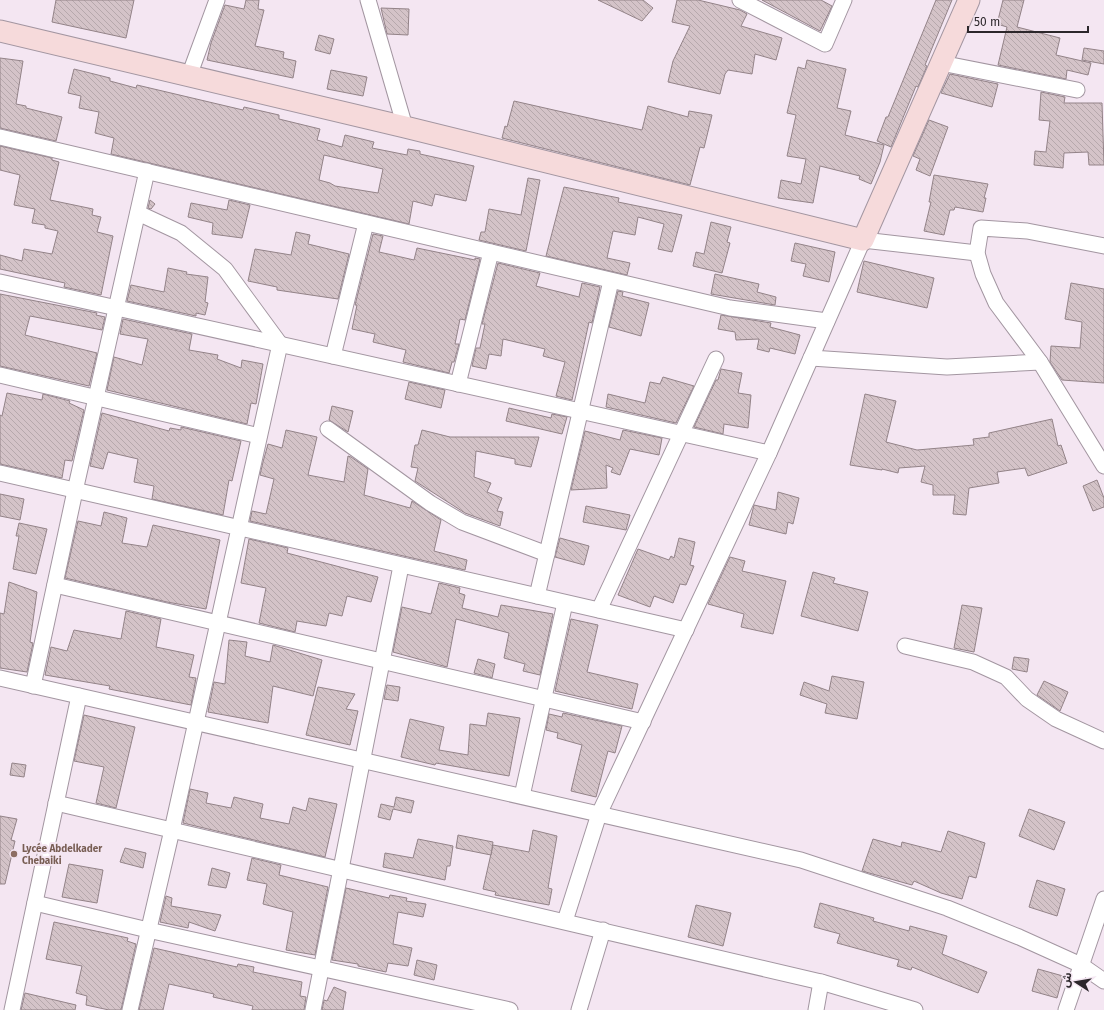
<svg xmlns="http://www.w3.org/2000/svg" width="1104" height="1010" font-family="'Fira Sans','Noto Sans Arabic',sans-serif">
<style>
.building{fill:url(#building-back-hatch);stroke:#938388;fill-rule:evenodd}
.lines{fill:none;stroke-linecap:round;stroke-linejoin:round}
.street-casing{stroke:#a396a1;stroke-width:17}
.secondary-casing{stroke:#a396a1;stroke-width:23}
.street{stroke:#fff;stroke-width:15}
.secondary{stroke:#f6dadb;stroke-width:21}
.education-dot{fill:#8d6e63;stroke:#f4e6f2;stroke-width:1.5}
.labels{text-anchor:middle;stroke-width:4;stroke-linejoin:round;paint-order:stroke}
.education-label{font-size:10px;font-weight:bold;fill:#785e54;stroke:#f4e6f2;text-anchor:start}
</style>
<defs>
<pattern id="building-back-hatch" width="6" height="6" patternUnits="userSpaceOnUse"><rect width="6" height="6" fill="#d4c3c8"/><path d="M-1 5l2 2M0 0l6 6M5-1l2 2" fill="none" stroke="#b6a8ac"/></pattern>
</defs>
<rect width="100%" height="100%" fill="#f4e6f2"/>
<!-- building -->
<g class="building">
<path d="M 56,0 L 134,0 L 126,38 L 52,22 Z"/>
<path d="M 246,0 L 259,0 L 258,9 L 264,10 L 255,46 L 284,52 L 283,58 L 296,61 L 293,78 L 207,60 L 211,43 L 225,5 L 244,9 Z"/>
<path d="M 598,0 L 643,0 L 653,8 L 642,21 Z"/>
<path d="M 677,0 L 698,0 L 740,10 L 747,14 L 741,26 L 782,38 L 776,60 L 755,54 L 752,74 L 728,70 L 725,74 L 720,94 L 668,82 L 673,61 L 690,26 L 672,22 Z"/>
<path d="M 762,0 L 821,0 L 832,6 L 820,31 Z"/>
<path d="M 936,0 L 952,0 L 925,65 L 927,66 L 918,87 L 916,86 L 891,147 L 877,141 L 886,117 L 888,117 Z"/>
<path d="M 1003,0 L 1024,0 L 1017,27 L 1060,38 L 1056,55 L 1091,63 L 1088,75 L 1067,70 L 1066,79 L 998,65 L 1007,27 L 997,24 Z"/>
<path d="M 381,8 L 409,9 L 408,35 L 387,34 Z"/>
<path d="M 319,35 L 334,39 L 330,54 L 315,50 Z"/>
<path d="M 1084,48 L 1104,51 L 1104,64 L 1082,60 Z"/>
<path d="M 0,58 L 23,61 L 16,104 L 26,106 L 26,108 L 62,117 L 56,141 L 0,128 Z"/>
<path d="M 807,60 L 846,69 L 837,108 L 851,111 L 845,135 L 884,145 L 880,162 L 871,184 L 859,179 L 860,176 L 820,166 L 813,203 L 778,198 L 781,180 L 801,184 L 806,159 L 787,156 L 796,115 L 787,113 L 798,67 L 805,69 Z"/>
<path d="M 74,69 L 110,78 L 110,81 L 136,88 L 137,85 L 243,110 L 244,107 L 279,115 L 279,119 L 320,129 L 317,140 L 342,147 L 345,135 L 374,142 L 372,148 L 407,155 L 408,149 L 420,151 L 420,154 L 474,166 L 466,201 L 435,194 L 432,206 L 413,201 L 409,224 L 111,154 L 114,138 L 95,133 L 99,112 L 79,108 L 81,96 L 68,93 ZM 324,155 L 383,169 L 378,193 L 335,186 L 330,183 L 319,180 Z"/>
<path d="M 331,70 L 367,77 L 363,96 L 327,89 Z"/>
<path d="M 950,74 L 998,84 L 992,107 L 941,93 Z"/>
<path d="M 1041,92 L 1065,97 L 1064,103 L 1102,103 L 1104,165 L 1089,165 L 1088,152 L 1064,153 L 1063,168 L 1034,165 L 1035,151 L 1046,152 L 1050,121 L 1039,120 Z"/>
<path d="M 514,101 L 642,130 L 648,106 L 688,117 L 689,111 L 712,115 L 704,148 L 700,147 L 690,185 L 502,138 L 505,126 L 507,127 Z"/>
<path d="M 929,120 L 948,127 L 930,176 L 916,170 L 920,159 L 913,156 Z"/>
<path d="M 0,146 L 52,158 L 52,160 L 59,162 L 50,200 L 93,209 L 92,215 L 101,217 L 97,232 L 113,236 L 101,295 L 64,287 L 65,283 L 0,269 L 0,255 L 22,261 L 24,249 L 52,254 L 58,231 L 45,228 L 45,225 L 32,223 L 35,209 L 14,205 L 20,175 L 0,170 Z"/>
<path d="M 934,175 L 988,184 L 984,198 L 986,198 L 983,212 L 955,207 L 954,210 L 950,210 L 944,235 L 924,231 L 931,202 L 929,202 Z"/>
<path d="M 528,178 L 540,180 L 526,251 L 479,240 L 481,232 L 485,232 L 489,209 L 521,215 Z"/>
<path d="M 564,187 L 619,198 L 618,202 L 682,215 L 672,252 L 658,249 L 664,224 L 638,217 L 635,235 L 613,231 L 607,258 L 630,263 L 627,275 L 546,256 Z"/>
<path d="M 150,200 L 155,204 L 151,209 L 148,208 Z"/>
<path d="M 229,200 L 250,205 L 242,238 L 212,234 L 213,223 L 188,217 L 191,203 L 227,210 Z"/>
<path d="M 711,222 L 731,227 L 727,242 L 730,243 L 722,273 L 693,266 L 696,252 L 704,254 Z"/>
<path d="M 296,232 L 310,235 L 308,244 L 349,254 L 338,299 L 277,290 L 277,287 L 248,281 L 255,249 L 291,255 Z"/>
<path d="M 373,234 L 383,236 L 379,252 L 388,254 L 414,260 L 417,248 L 475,260 L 475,258 L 480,259 L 465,320 L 460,319 L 455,344 L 459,344 L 454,362 L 452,362 L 449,373 L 403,362 L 406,350 L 373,342 L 375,334 L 352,329 L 357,305 L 355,305 Z"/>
<path d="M 795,243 L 835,252 L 829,282 L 803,276 L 806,264 L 791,261 Z"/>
<path d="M 864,261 L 934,278 L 927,308 L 857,292 Z"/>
<path d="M 498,263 L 540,273 L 536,286 L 579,297 L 582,283 L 600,287 L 592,323 L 589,322 L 572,400 L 556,396 L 565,362 L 543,356 L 545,349 L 503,339 L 501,356 L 489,354 L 486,369 L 472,366 L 476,348 L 480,348 L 485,324 L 482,324 Z"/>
<path d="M 168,268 L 187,272 L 186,274 L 208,277 L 205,302 L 208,303 L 205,315 L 196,313 L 196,316 L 127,301 L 131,285 L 164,292 Z"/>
<path d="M 715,274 L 759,284 L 757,292 L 776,297 L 775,305 L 711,294 Z"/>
<path d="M 1071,283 L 1104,289 L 1104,383 L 1062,380 L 1050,362 L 1051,346 L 1080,348 L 1082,322 L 1065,319 Z"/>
<path d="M 618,291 L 623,292 L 622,296 L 649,303 L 641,336 L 609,327 Z"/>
<path d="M 0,294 L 97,313 L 96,315 L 105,317 L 102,330 L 30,316 L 25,335 L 97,353 L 89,386 L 0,366 Z"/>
<path d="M 721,315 L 771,323 L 770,327 L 800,335 L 795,354 L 770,348 L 769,352 L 757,349 L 759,339 L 736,340 L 735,332 L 718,329 Z"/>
<path d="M 123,319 L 192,334 L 189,350 L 218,355 L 217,359 L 241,368 L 242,360 L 263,364 L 256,404 L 251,403 L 247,424 L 107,390 L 114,357 L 142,365 L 148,339 L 120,334 Z"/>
<path d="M 721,369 L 742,373 L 738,393 L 751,395 L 748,428 L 724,424 L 723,434 L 694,427 L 716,380 L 718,380 Z"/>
<path d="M 663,377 L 694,386 L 676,423 L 606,407 L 608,394 L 645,403 L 650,382 L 660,384 Z"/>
<path d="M 409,382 L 445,390 L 441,408 L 405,399 Z"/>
<path d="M 7,393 L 42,400 L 43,394 L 70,401 L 69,403 L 84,410 L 72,461 L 65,460 L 62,478 L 0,464 L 0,415 L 2,416 Z"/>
<path d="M 865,394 L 896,401 L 886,442 L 917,450 L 974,445 L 973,439 L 989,437 L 989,433 L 1052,419 L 1058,446 L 1061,445 L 1067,463 L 1028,476 L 1025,468 L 997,472 L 999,483 L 969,488 L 966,515 L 953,514 L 955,495 L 933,495 L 933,485 L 921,482 L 925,466 L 899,468 L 898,473 L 882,469 L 882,470 L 850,465 Z"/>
<path d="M 332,406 L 353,411 L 348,432 L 329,420 Z"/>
<path d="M 509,408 L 551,418 L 552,414 L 567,417 L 562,434 L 506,421 Z"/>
<path d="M 102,413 L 169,431 L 170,428 L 181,430 L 181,427 L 241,441 L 232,481 L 229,480 L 223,515 L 152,499 L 154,486 L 134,482 L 138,459 L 108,452 L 103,469 L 90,466 Z"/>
<path d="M 286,430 L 317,437 L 308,475 L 344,482 L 348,456 L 351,457 L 368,469 L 364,495 L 410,508 L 412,501 L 441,520 L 434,551 L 467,560 L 465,570 L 250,521 L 252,511 L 266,514 L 274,479 L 260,475 L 263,462 L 268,444 L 282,448 Z"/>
<path d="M 422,430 L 450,437 L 539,437 L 531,467 L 515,464 L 515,459 L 476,451 L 474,477 L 491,483 L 487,492 L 502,498 L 497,511 L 503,512 L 500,526 L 465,513 L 415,481 L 418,468 L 411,467 L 415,445 L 418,445 Z"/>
<path d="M 623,430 L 662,438 L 659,455 L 630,449 L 620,475 L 611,472 L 613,468 L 606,465 L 607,488 L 571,490 L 585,431 L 620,440 Z"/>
<path d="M 1097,480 L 1104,498 L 1104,507 L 1093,511 L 1083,486 Z"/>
<path d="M 778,492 L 799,498 L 793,524 L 788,522 L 786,534 L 749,525 L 754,505 L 776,510 Z"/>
<path d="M 0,494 L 24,499 L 20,520 L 0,516 Z"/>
<path d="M 586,506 L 630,515 L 626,530 L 583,522 Z"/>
<path d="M 104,512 L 127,518 L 122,543 L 147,547 L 153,525 L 220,540 L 206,609 L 167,602 L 65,578 L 78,521 L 101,526 Z"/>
<path d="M 19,523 L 47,529 L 36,574 L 13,569 L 19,536 L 16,536 Z"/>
<path d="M 560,538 L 589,546 L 584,565 L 555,557 Z"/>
<path d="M 679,538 L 695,542 L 690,565 L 694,566 L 686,585 L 680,584 L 673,603 L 654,596 L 650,607 L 618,595 L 638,549 L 669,560 L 671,556 L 674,558 Z"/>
<path d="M 249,539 L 288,548 L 287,553 L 378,577 L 371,602 L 347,596 L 342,616 L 329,613 L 326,626 L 297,621 L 295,632 L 259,623 L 266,588 L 241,583 Z"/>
<path d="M 730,557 L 745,561 L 742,571 L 786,581 L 773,634 L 741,627 L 744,614 L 708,604 Z"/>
<path d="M 813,572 L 835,578 L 833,583 L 868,592 L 858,631 L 801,616 Z"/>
<path d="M 9,582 L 37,592 L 30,642 L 33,643 L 27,672 L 0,668 L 0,613 L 4,614 Z"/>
<path d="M 439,583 L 460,588 L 459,593 L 465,595 L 462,608 L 498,617 L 501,605 L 553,614 L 540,675 L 523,671 L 525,664 L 504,658 L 509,633 L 456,619 L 447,667 L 393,652 L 402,607 L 431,614 Z"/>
<path d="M 962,605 L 982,608 L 974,652 L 954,648 Z"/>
<path d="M 126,611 L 161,619 L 156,647 L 194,655 L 189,677 L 196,678 L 191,705 L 109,689 L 110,686 L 45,675 L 51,647 L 67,651 L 74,630 L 121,639 Z"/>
<path d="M 571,619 L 598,625 L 587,672 L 638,684 L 632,709 L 555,691 Z"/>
<path d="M 229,640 L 247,642 L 245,656 L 270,662 L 273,645 L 322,660 L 313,696 L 273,686 L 268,723 L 208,712 L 214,682 L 225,684 Z"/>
<path d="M 1014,657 L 1029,659 L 1027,672 L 1012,669 Z"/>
<path d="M 478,659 L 495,664 L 492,678 L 474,673 Z"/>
<path d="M 832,676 L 864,682 L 857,719 L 825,713 L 827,704 L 800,695 L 804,682 L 829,691 Z"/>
<path d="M 1044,681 L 1068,692 L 1060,711 L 1037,695 Z"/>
<path d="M 387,685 L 400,687 L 398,701 L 384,699 Z"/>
<path d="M 318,687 L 355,694 L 346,709 L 358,711 L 350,745 L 306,735 Z"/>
<path d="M 488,713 L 520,718 L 509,776 L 436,763 L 435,765 L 401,757 L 410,719 L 444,727 L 439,750 L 468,755 L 470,724 L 486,726 Z"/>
<path d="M 563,713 L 622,726 L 615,753 L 608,751 L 596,797 L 571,791 L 582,745 L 557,738 L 558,733 L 546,730 L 549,714 L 562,717 Z"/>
<path d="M 84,715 L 135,727 L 116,808 L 96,803 L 104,767 L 74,761 Z"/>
<path d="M 12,763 L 26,765 L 24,777 L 10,775 Z"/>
<path d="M 190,789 L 208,793 L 206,803 L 231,808 L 234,797 L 263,804 L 260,818 L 289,824 L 293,807 L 306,811 L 309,798 L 337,804 L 325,857 L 183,823 Z"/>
<path d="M 396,797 L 414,801 L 411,813 L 393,809 L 390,820 L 378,817 L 381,804 L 394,807 Z"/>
<path d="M 1029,809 L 1065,822 L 1054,850 L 1019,836 Z"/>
<path d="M 0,816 L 17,819 L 11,840 L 15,841 L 5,884 L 0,884 Z"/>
<path d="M 533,830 L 557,836 L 548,888 L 552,889 L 549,905 L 495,895 L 496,892 L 483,889 L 493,845 L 529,852 Z"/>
<path d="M 948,831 L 985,843 L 976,878 L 969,876 L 962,899 L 941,893 L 914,881 L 912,885 L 862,871 L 873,839 L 901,847 L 902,842 L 941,852 Z"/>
<path d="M 458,835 L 493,842 L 491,855 L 456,848 Z"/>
<path d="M 418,839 L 453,846 L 450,866 L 447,866 L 445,880 L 383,867 L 385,853 L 413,858 Z"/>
<path d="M 125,848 L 146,853 L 143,868 L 120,862 Z"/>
<path d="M 252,858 L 281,865 L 279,875 L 328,887 L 315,955 L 286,950 L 293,912 L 263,904 L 267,884 L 247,880 Z"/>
<path d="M 69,864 L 103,870 L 97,903 L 62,897 Z"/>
<path d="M 212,868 L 230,873 L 226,888 L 208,885 Z"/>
<path d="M 1037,880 L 1065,889 L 1057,916 L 1029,907 Z"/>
<path d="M 346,888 L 389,898 L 390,895 L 407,898 L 406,901 L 426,904 L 423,917 L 398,912 L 393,944 L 412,948 L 408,966 L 388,963 L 386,972 L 358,966 L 358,964 L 332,960 Z"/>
<path d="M 166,896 L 172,898 L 171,906 L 221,915 L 215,931 L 189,922 L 188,928 L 160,922 Z"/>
<path d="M 820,903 L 874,918 L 873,921 L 909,931 L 910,926 L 947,936 L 942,954 L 987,972 L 978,993 L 912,967 L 911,970 L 897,966 L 899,960 L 837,943 L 840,934 L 814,927 Z"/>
<path d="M 696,905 L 731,913 L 723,946 L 688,937 Z"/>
<path d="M 54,922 L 128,938 L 127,941 L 136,944 L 121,1010 L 109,1010 L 86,1005 L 87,996 L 76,993 L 82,966 L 46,959 Z"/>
<path d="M 154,948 L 237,967 L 238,964 L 254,967 L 253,972 L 302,982 L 300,996 L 306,997 L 304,1010 L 252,1010 L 253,1006 L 213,997 L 214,994 L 169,984 L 163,1010 L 139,1010 Z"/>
<path d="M 417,960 L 437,965 L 434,980 L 414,975 Z"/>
<path d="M 1038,969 L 1063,976 L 1057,998 L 1032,991 Z"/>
<path d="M 334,987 L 346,992 L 343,1010 L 322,1010 L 324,1000 L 327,1001 Z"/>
<path d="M 25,993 L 76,1005 L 75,1010 L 21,1010 Z"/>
</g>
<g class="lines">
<defs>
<g id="street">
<path d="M 368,0 L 405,127"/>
<path d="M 740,0 L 825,44 L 844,0"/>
<path d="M 941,63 L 1077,90"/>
<path d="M 189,76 L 217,0"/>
<path d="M 0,137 L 730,308 L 827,321"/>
<path d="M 1104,246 L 1027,231 L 981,228 L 977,253 L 983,274 L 996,303 L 1040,362 L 1104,466"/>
<path d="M 0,282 L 769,453"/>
<path d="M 333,356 L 366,223"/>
<path d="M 811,358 L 947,367 L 1040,362"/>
<path d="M 0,375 L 259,436"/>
<path d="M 458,384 L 491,252"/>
<path d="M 328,429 L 430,503 L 462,522 L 547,554"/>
<path d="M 0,473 L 686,630"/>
<path d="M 55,585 L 643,722"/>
<path d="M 537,596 L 611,281"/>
<path d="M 599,610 L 716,359"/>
<path d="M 905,646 L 973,662 L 1006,677 L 1027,699 L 1056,719 L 1104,741"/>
<path d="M 0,678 L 801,860 L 947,908 L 1019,937 L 1081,965 L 1104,981"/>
<path d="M 33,686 L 75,491 L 147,171"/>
<path d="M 522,796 L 565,603"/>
<path d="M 56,803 L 821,982 L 915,1010"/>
<path d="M 35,903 L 148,930 L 510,1010"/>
<path d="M 565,921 L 599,814 L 769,453 L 863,240 L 977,253"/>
<path d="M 12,1010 L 79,696"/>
<path d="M 130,1010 L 172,830 L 280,344 L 225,269 L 181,233 L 138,213"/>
<path d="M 313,1010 L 401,566"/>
<path d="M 579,1010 L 603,930"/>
<path d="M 816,1010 L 821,982"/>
<path d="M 1066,1010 L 1104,899"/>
</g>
<path id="secondary" d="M 0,31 L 405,127 L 863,240 L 969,0"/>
</defs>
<!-- street casing -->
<use href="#street" class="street-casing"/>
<!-- secondary casing -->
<use href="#secondary" class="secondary-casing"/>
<!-- street -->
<use href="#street" class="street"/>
<!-- secondary -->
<use href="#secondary" class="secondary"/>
</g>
<!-- markers -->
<circle class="education-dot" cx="14" cy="854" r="4"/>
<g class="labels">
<!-- education labels -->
<g class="education-label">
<text x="22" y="852">Lycée Abdelkader<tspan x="22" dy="12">Chebaiki</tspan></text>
</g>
</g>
<!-- north arrow -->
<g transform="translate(1076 982) rotate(282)" stroke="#f4e6f2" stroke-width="3" paint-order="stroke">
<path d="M0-3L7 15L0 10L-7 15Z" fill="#2c272b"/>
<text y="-6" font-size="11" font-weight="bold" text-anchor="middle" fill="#2c272b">ش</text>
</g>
<!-- scale -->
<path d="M968 26v6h120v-6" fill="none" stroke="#2c272b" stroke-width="2"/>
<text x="974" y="26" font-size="12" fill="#2c272b" stroke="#f4e6f2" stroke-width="3" paint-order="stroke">50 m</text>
</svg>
